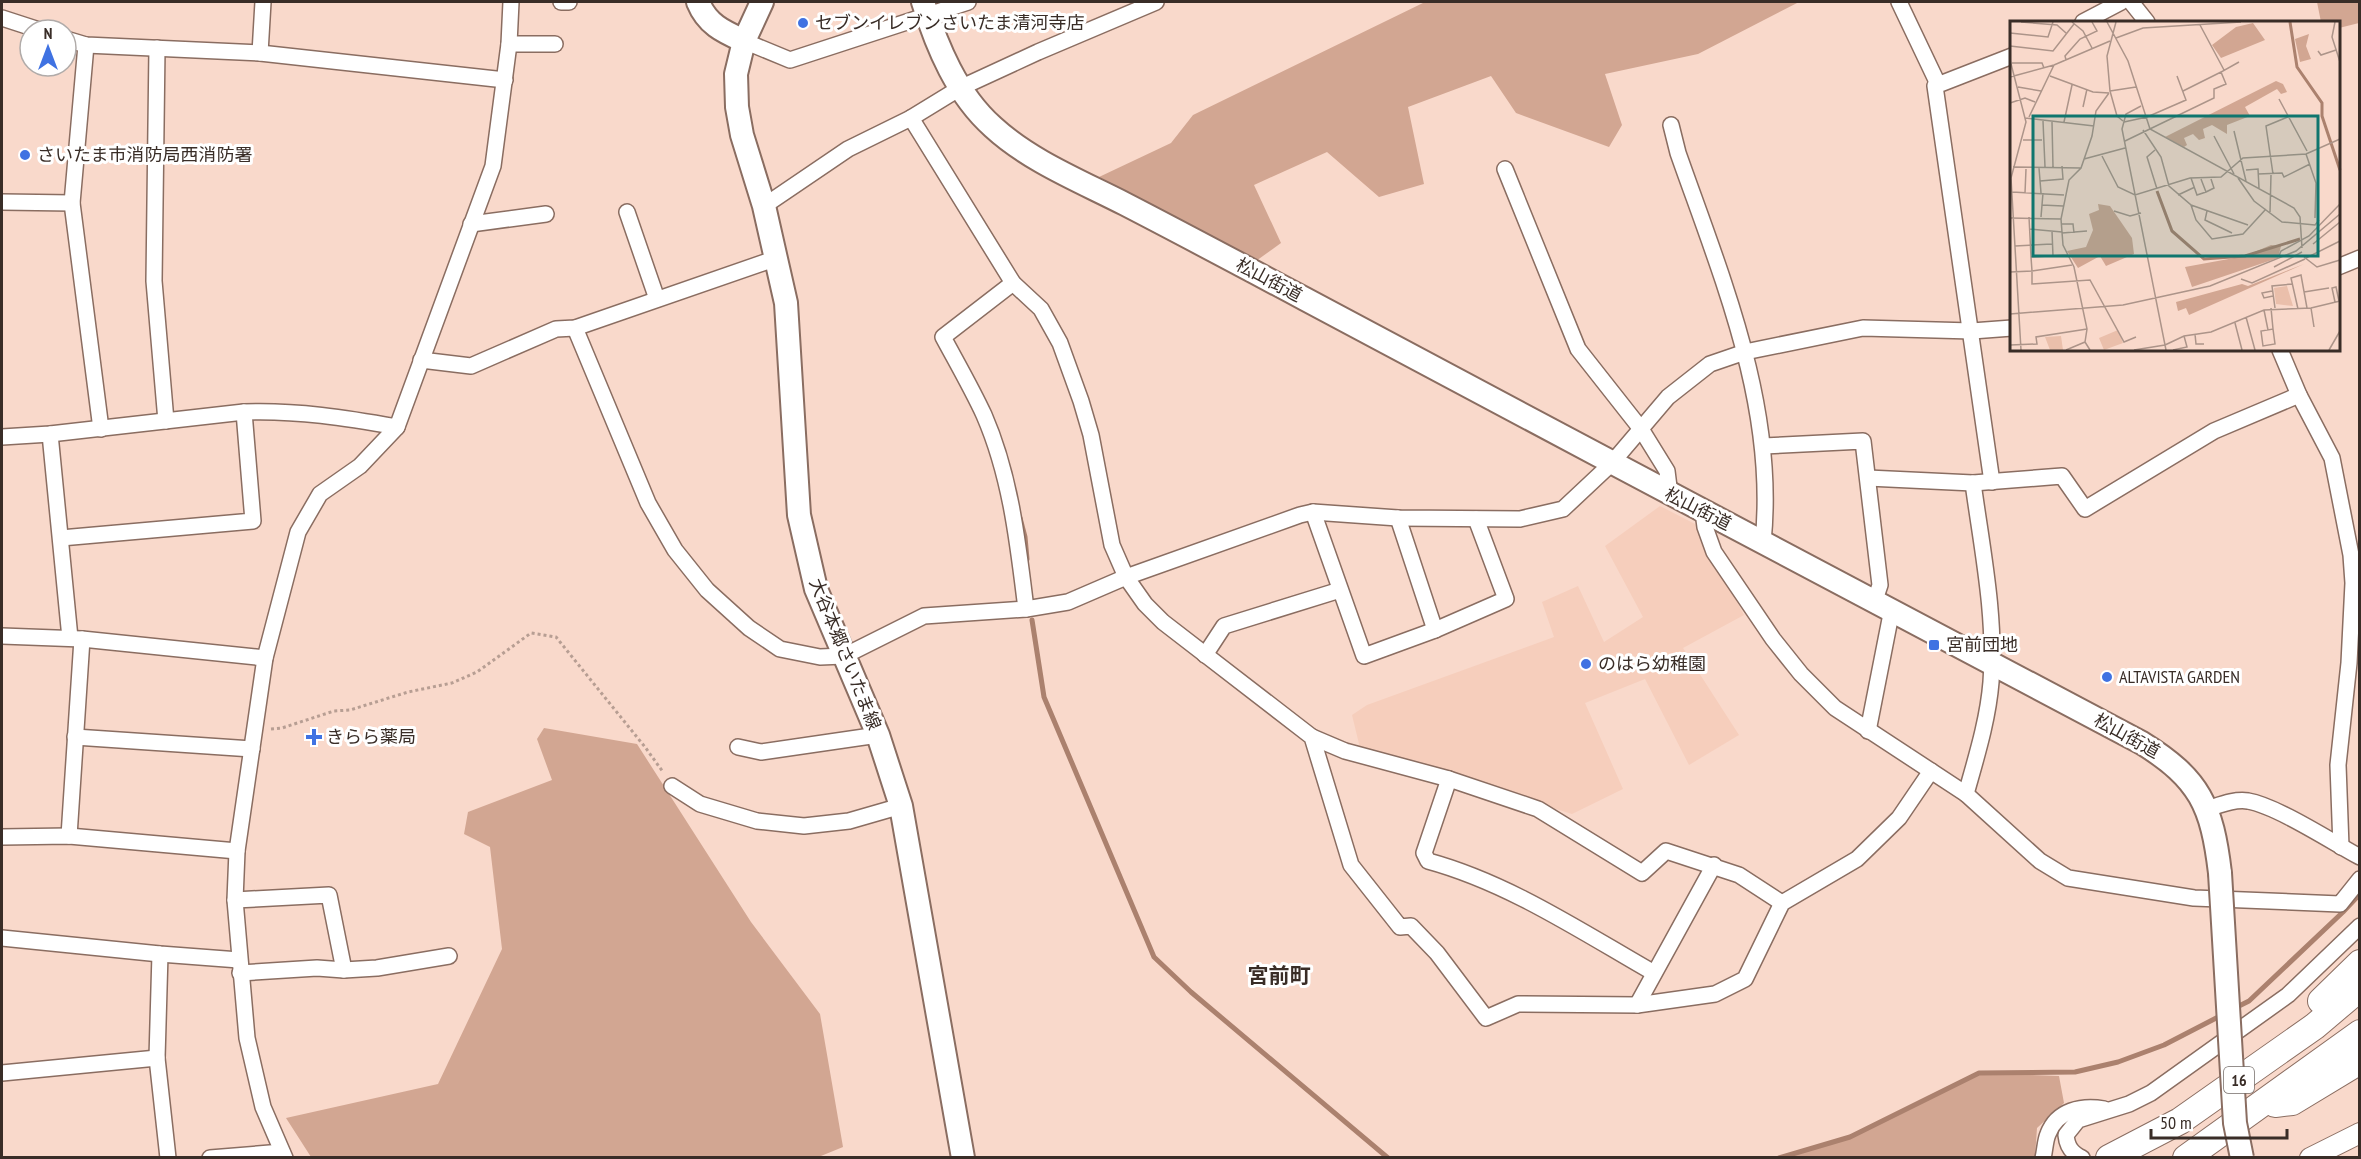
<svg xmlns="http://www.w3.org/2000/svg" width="2361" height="1159" font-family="'PT Sans Narrow','Noto Sans JP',sans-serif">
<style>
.built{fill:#f6cebc}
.forest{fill:#d2a692}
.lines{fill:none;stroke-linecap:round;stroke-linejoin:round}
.stream{stroke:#ab816e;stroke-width:5}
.minor-casing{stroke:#8a6d61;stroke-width:18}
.tertiary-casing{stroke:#8a6d61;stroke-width:22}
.secondary-casing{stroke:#8a6d61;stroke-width:26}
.trunk-casing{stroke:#8a6d61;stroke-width:28}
.path{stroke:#b79e93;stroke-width:3;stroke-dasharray:3 3;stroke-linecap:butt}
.minor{stroke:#fff;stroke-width:15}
.tertiary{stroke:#fff;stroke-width:20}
.secondary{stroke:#fff;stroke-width:22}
.trunk{stroke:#fff;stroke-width:26}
.secondary-bridge-casing{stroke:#8a6d61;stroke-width:26;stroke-linecap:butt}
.secondary-bridge{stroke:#fff;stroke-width:22}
.poi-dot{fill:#3f72e2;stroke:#fff;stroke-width:2}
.labels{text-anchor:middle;stroke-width:6;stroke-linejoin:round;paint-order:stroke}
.shield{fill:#fff;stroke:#746c68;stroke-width:1.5}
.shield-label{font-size:16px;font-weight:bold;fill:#392d27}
.poi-label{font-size:18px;fill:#392d27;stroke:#fff;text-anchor:start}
.street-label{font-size:18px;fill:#392d27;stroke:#fff}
.quarter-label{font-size:21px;font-weight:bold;fill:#392d27;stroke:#fff}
.inset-river{fill:none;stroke:#ab816e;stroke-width:3}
.inset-road{fill:none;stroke:#ac9489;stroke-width:1.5}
.view{fill:#0f766e;fill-opacity:0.15;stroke:#0f766e;stroke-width:3}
.inset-edge{fill:none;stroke:#392d27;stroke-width:3}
</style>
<rect width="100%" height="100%" fill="#f9d9cb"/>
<!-- built -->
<path class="built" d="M 1660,506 L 1695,524 L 1744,615 L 1683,648 L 1739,735 L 1689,765 L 1645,679 L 1585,703 L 1623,789 L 1572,814 L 1360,748 L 1352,715 L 1367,705 L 1554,637 L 1542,602 L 1578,586 L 1604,642 L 1643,617 L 1605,546 Z"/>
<!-- forest -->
<g class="forest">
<path d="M 1425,2 L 1799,2 L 1698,54 L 1605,74 L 1622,125 L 1609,147 L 1516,113 L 1491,76 L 1408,107 L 1424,184 L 1379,197 L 1327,152 L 1254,185 L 1281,243 L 1256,261 L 1099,177 L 1171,143 L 1193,115 Z"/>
<path d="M 2317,2 L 2359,2 L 2359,23 L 2339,28 L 2338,22 L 2321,22 Z"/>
<path d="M 544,728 L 637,744 L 751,922 L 820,1014 L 843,1147 L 816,1158 L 311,1157 L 286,1118 L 438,1084 L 502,949 L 490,847 L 464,834 L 468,812 L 552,780 L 537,739 Z"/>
<path d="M 1979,1073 L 2059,1076 L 2064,1103 L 2037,1128 L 2035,1157 L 1779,1158 L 1850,1137 Z"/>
</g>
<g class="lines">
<!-- stream -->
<g class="stream">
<path d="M 1020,518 L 1025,537 L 1027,559"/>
<path d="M 1032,620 L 1044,697 L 1154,957 L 1191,992 L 1388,1158"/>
<path d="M 2233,1009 L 2249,1001 L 2343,912 L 2360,894"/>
<path d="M 1779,1158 L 1850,1137 L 1979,1073 L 2075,1072 L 2118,1062 L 2164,1045 L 2222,1015"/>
</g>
<defs>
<g id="minor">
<path d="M 561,2 L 569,2"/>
<path d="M 1899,2 L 1938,84"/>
<path d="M 2131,2 L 2147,22"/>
<path d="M 2,18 L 39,30"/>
<path d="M 2083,22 L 2121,2"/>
<path d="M 66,39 L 86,45 L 260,53 L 505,80"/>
<path d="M 744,41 L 790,60 L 968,2"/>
<path d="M 509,44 L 555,44"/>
<path d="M 86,45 L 72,203 L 101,429"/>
<path d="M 157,48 L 154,281 L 166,421"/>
<path d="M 260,53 L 263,2"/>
<path d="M 911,118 L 1013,283 L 1041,309 L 1060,343 L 1081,401 L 1091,435 L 1112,545 L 1126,577 L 1145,604 L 1163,622 L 1312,737 L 1351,865 L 1400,927 L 1411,926 L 1437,953 L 1486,1018 L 1518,1004 L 1637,1005 L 1715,994 L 1745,979 L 1782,903 L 1857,859 L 1899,818 L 1931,771"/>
<path d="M 1671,125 L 1678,153 C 1722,278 1777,407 1763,542"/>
<path d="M 1505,169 L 1578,349 L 1641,429 L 1667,471 L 1670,495"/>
<path d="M 2,202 L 72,203"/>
<path d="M 764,206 L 848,149 L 911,118 L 960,88 L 1038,52 L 1156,2"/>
<path d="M 627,212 L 657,299"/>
<path d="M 471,224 L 546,214"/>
<path d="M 2338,267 L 2360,258"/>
<path d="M 1013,283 L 943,337 C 957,363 972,389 984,415 C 1011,477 1018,544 1026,609"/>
<path d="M 575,328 L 648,503 L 675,550 L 707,590 L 749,628 L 780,649 L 820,657 L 844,656 L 924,616 L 1026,609 L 1068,602 L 1126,577 L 1300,515 L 1313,512 L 1398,518 L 1520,519 L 1563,509 L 1611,464 L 1668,397 L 1710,364 L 1745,352 L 1863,328 L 1972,331 L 2012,328"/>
<path d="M 2280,350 L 2299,395 L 2332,458 L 2351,555 L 2353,583 L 2349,663 L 2338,765 L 2341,847"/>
<path d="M 421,360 L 471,366 L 556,329 L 575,328 L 777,258"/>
<path d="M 50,434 L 70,638"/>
<path d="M 2,437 L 50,434 L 244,412 C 296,410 347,418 397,427"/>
<path d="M 1763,446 L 1863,441 L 1880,585 L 1875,600"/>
<path d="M 1868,478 L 1973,483 L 2062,476 L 2085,509 L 2214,431 L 2299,395"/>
<path d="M 1992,482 L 1935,86 L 2012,56"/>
<path d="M 1313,512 L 1364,656 L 1435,630 L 1398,518"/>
<path d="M 1703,512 L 1705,527 L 1714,552 L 1773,639 L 1801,674 L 1835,708 L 1966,794 L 2040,861 L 2068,878 L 2194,898 L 2340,904 L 2360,879"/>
<path d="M 61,538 L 253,521 L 244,412"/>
<path d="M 1435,630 L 1506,599 L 1476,519"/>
<path d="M 2,636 L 82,639 L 265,658"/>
<path d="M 1205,655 L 1224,626 L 1340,590"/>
<path d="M 1868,731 L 1892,609"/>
<path d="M 75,737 L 252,749"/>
<path d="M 1312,737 L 1345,751 L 1449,779 L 1538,809 L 1642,873 L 1666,851 L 1739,875 L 1782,903"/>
<path d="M 738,747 L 761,752 L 878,735"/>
<path d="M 1449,779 L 1424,853 L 1428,861 C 1509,883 1582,932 1654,973"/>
<path d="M 672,786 L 700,804 L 757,821 L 804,826 L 849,821 L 901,806"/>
<path d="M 1966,794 C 1976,758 1988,720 1991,682 C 1996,616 1982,549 1973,483"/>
<path d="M 2207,809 C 2220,805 2234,799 2248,801 C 2277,806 2332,842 2360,857"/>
<path d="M 69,836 L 82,639"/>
<path d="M 2,837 L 69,836 L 237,851"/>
<path d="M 235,900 L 329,895 L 344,970"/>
<path d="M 2,938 L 160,954 L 239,960"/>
<path d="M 160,954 L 157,1058 L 168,1158"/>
<path d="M 240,973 L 317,968 L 344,970 L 377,968 L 449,956"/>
<path d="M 1637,1005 L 1714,865"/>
<path d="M 2,1073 L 157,1058"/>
<path d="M 210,1158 L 282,1152"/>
<path d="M 285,1158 L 263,1107 L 247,1038 L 235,900 L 237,851 L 265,658 L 298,532 L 320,494 L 360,466 L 397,427 L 493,166 L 509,44 L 511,2"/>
<path d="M 2043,1158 C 2045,1150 2045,1141 2048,1134 C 2057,1110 2082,1105 2104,1109"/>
<path d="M 2082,1158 C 2071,1153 2067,1146 2066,1135 L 2078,1120 L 2129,1104 L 2151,1093 L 2288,995 L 2360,926"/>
</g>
<path id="tertiary" d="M 2310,1158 L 2360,1133"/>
<g id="secondary">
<path d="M 698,2 C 707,24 722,31 744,41"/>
<path d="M 762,2 L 744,41 L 736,74 L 737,107 L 742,135 L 764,206 L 786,303 L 799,515 L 816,589 L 878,735 L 901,806 L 963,1158"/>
<path d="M 923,2 C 937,47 957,95 993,127 C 1030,161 1080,181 1125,204 C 1185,235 1245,267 1305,299 C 1583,449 1863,593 2142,743 C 2200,779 2212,806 2220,873"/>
</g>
<g id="trunk">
<path d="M 2321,1001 L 2360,963"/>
<path d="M 2275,1104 L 2292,1102 L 2360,1061"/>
<path d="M 2109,1158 L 2180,1121 L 2315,1026 L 2360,988"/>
<path d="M 2186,1158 L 2360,1033"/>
</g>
</defs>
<!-- minor casing -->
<use href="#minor" class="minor-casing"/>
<!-- tertiary casing -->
<use href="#tertiary" class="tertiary-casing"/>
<!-- secondary casing -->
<use href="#secondary" class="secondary-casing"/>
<!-- trunk casing -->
<use href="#trunk" class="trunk-casing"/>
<!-- path -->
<path class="path" d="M 271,729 L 282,728 L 334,711 L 350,710 L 408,692 L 452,683 L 477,672 L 531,633 L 556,637 L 645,747 L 663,772"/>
<!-- minor -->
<use href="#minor" class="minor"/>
<!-- tertiary -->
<use href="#tertiary" class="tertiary"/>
<!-- secondary -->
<use href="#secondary" class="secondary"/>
<!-- trunk -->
<use href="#trunk" class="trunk"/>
<defs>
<path id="secondary-bridge" d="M 2220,873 L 2235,1123 L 2242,1158"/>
</defs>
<!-- secondary-bridge casing -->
<use href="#secondary-bridge" class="secondary-bridge-casing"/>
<!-- secondary-bridge -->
<use href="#secondary-bridge" class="secondary-bridge"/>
</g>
<!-- markers -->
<g class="poi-dot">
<circle cx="803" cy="23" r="6"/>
<circle cx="25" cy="155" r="6"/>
<rect x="1928" y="639" width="12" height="12" rx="3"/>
<circle cx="1586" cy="664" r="6"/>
<circle cx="2107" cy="677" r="6"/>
<path d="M311 728h6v6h6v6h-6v6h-6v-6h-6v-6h6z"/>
</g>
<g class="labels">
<!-- shield labels -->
<rect class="shield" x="2224" y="1067" width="30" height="26" rx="4.5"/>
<g class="shield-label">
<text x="2239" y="1086">16</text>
</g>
<!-- poi labels -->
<g class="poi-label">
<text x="815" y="29">セブンイレブンさいたま清河寺店</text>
<text x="37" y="161">さいたま市消防局西消防署</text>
<text x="1946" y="651">宮前団地</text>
<text x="1598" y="670">のはら幼稚園</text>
<text x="2119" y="683">ALTAVISTA GARDEN</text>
<text x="326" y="743">きらら薬局</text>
</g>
<!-- street labels -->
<g class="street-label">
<text transform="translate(1269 280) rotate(28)" y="6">松山街道</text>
<text transform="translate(1698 509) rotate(27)" y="6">松山街道</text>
<text transform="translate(845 654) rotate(68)" y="6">大谷本郷さいたま線</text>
<text transform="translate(2127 736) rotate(29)" y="6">松山街道</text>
</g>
<!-- quarter labels -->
<g class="quarter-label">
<text x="1279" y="983">宮前町</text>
</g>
</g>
<!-- overview -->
<g transform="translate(2010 21)">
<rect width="330" height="330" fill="#f9d9cb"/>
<path d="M 277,265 L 283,285 L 266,283 L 264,267 ZM 108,309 L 113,322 L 94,329 L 89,317 ZM 51,315 L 53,329 L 40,329 L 35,316 Z" fill="#eabfab"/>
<path d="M 243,2 L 255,19 L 211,37 L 202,24 L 226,6 ZM 299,13 L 296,25 L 301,38 L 290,41 L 285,18 ZM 266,60 L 273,63 L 277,71 L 271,73 L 267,68 L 235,86 L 240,95 L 217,104 L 217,113 L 202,104 L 193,108 L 195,117 L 189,119 L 183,113 L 174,117 L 177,124 L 174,126 L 155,116 ZM 88,183 L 100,185 L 122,217 L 124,233 L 96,245 L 90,235 L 68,247 L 57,230 L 76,226 L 83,209 L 79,193 L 89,189 ZM 261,224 L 271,225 L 268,237 L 182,266 L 175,246 L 235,235 ZM 294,243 L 179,294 L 176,287 L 168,290 L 166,281 L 232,263 L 238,265 Z" fill="#d2a692"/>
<path class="inset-river" d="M 280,1 L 287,46 L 312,82 L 312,95 L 330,149M 147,170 L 162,210 L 194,238 L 235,235 L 290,218"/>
<path class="inset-road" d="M 11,1 L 47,4 L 56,12M 62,1 L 73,10 L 82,27M 97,1 L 118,40 L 140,108 L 284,187 L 290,196 L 292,227M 106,1 L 97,35 L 100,70 L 107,95 L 113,100M 325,1 L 322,16 L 330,41M 190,4 L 214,49M 0,12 L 38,16 L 43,1M 106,17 L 133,7 L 231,1M 0,25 L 43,30 L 64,3M 308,30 L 311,34 L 326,29M 0,39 L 16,101 L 1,157 L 11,329M 56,39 L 55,35 L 70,18 L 87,10 L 82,1M 2,42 L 32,42 L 34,47M 40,55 L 83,71 L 99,72M 0,56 L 44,44 L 100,20M 8,66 L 31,70M 100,70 L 126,66M 173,70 L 211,51M 269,78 L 297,130M 0,82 L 15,77 L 25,81M 131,85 L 116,93 L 112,108 L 156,329M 73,86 L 77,68M 19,96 L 44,44M 15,97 L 84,105M 33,100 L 35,146M 42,101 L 43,146M 54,101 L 62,64M 114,101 L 137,96 L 176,79 L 167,55M 133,109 L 151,136 L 159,165 L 181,184 L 186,199 L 202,218 L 233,213 L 256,188M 224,110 L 236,160M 204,115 L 224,153M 13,119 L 32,119M 115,120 L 204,77 L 204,68 L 216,63 L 211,51 L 229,41M 145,129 L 137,136 L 147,168M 296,133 L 306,162 L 305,197M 92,135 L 108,166 L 125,174 L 180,157 L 211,156 L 233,137 L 296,133 L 330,118M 74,138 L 115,127M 3,146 L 71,147M 29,147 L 31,172M 236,149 L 248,148 L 249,167M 248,153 L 272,152 L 274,156 L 300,143M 263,153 L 256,105 L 280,95M 181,157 L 187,174 L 196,171 L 191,158M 228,157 L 244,180 L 272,201 L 305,204 L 309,199M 30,160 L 53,158 L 52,145M 2,171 L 54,174M 196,171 L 204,167 L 201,158M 15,172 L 16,148M 168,174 L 185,166M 32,184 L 53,185M 181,184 L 238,204M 104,190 L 120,195 L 131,192M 197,190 L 195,199 L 222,212M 260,191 L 261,154M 19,196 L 21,236M 31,196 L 33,172M 0,197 L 51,198M 51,203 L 63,203 L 64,212M 19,208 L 52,211M 42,210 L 43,235M 52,212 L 77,210M 303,223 L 330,201M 5,225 L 42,223M 269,235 L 271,230 L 299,215 L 330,183M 294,236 L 307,246 L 330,239M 296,237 L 330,220M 62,244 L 22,250 L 22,263 L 80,259 L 114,321 L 126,316M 264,246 L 292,231M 0,251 L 22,250 L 21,236 L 57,234M 231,258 L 242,262 L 295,238M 262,270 L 252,272 L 254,277 L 263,275M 294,271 L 319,267M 325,281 L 322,267 L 326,266 L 329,280M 261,287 L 263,308M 265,287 L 262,265 L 282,263M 301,287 L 304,306M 288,288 L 281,257 L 291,254 L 297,287M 254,289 L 258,309M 0,293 L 113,284 L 200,265 L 286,230 L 330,193M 236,296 L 245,329M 225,302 L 232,329M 263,308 L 265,323 L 253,325 L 251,310 ZM 185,313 L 186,323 L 194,323M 0,324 L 27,323 L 26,316 L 77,308M 155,324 L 174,315 L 201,311 L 254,289 L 301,287 L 330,280M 56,329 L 75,321M 80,329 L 75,321 L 77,308 L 64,246 L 53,224 L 51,198 L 59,159 L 71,147 L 82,115 L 86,90 L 99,72M 124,329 L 155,324M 163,329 L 177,326 L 174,315M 319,329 L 330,310"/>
<path class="view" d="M 23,95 L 308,95 L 308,235 L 23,235 Z"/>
<rect width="330" height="330" class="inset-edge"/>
</g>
<!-- border -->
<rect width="2361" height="1159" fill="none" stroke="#392d27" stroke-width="6"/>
<!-- north arrow -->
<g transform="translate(48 48)"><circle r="28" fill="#ffffff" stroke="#b0aba9" stroke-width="1.5"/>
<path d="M0-4.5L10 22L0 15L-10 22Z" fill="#3f72e2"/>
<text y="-9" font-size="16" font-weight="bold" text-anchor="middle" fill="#392d27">N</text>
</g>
<!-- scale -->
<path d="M2151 1129v9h136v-9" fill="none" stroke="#392d27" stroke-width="3"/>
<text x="2160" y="1129" font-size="18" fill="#392d27" stroke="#ffffff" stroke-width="4.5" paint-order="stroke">50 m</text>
</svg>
